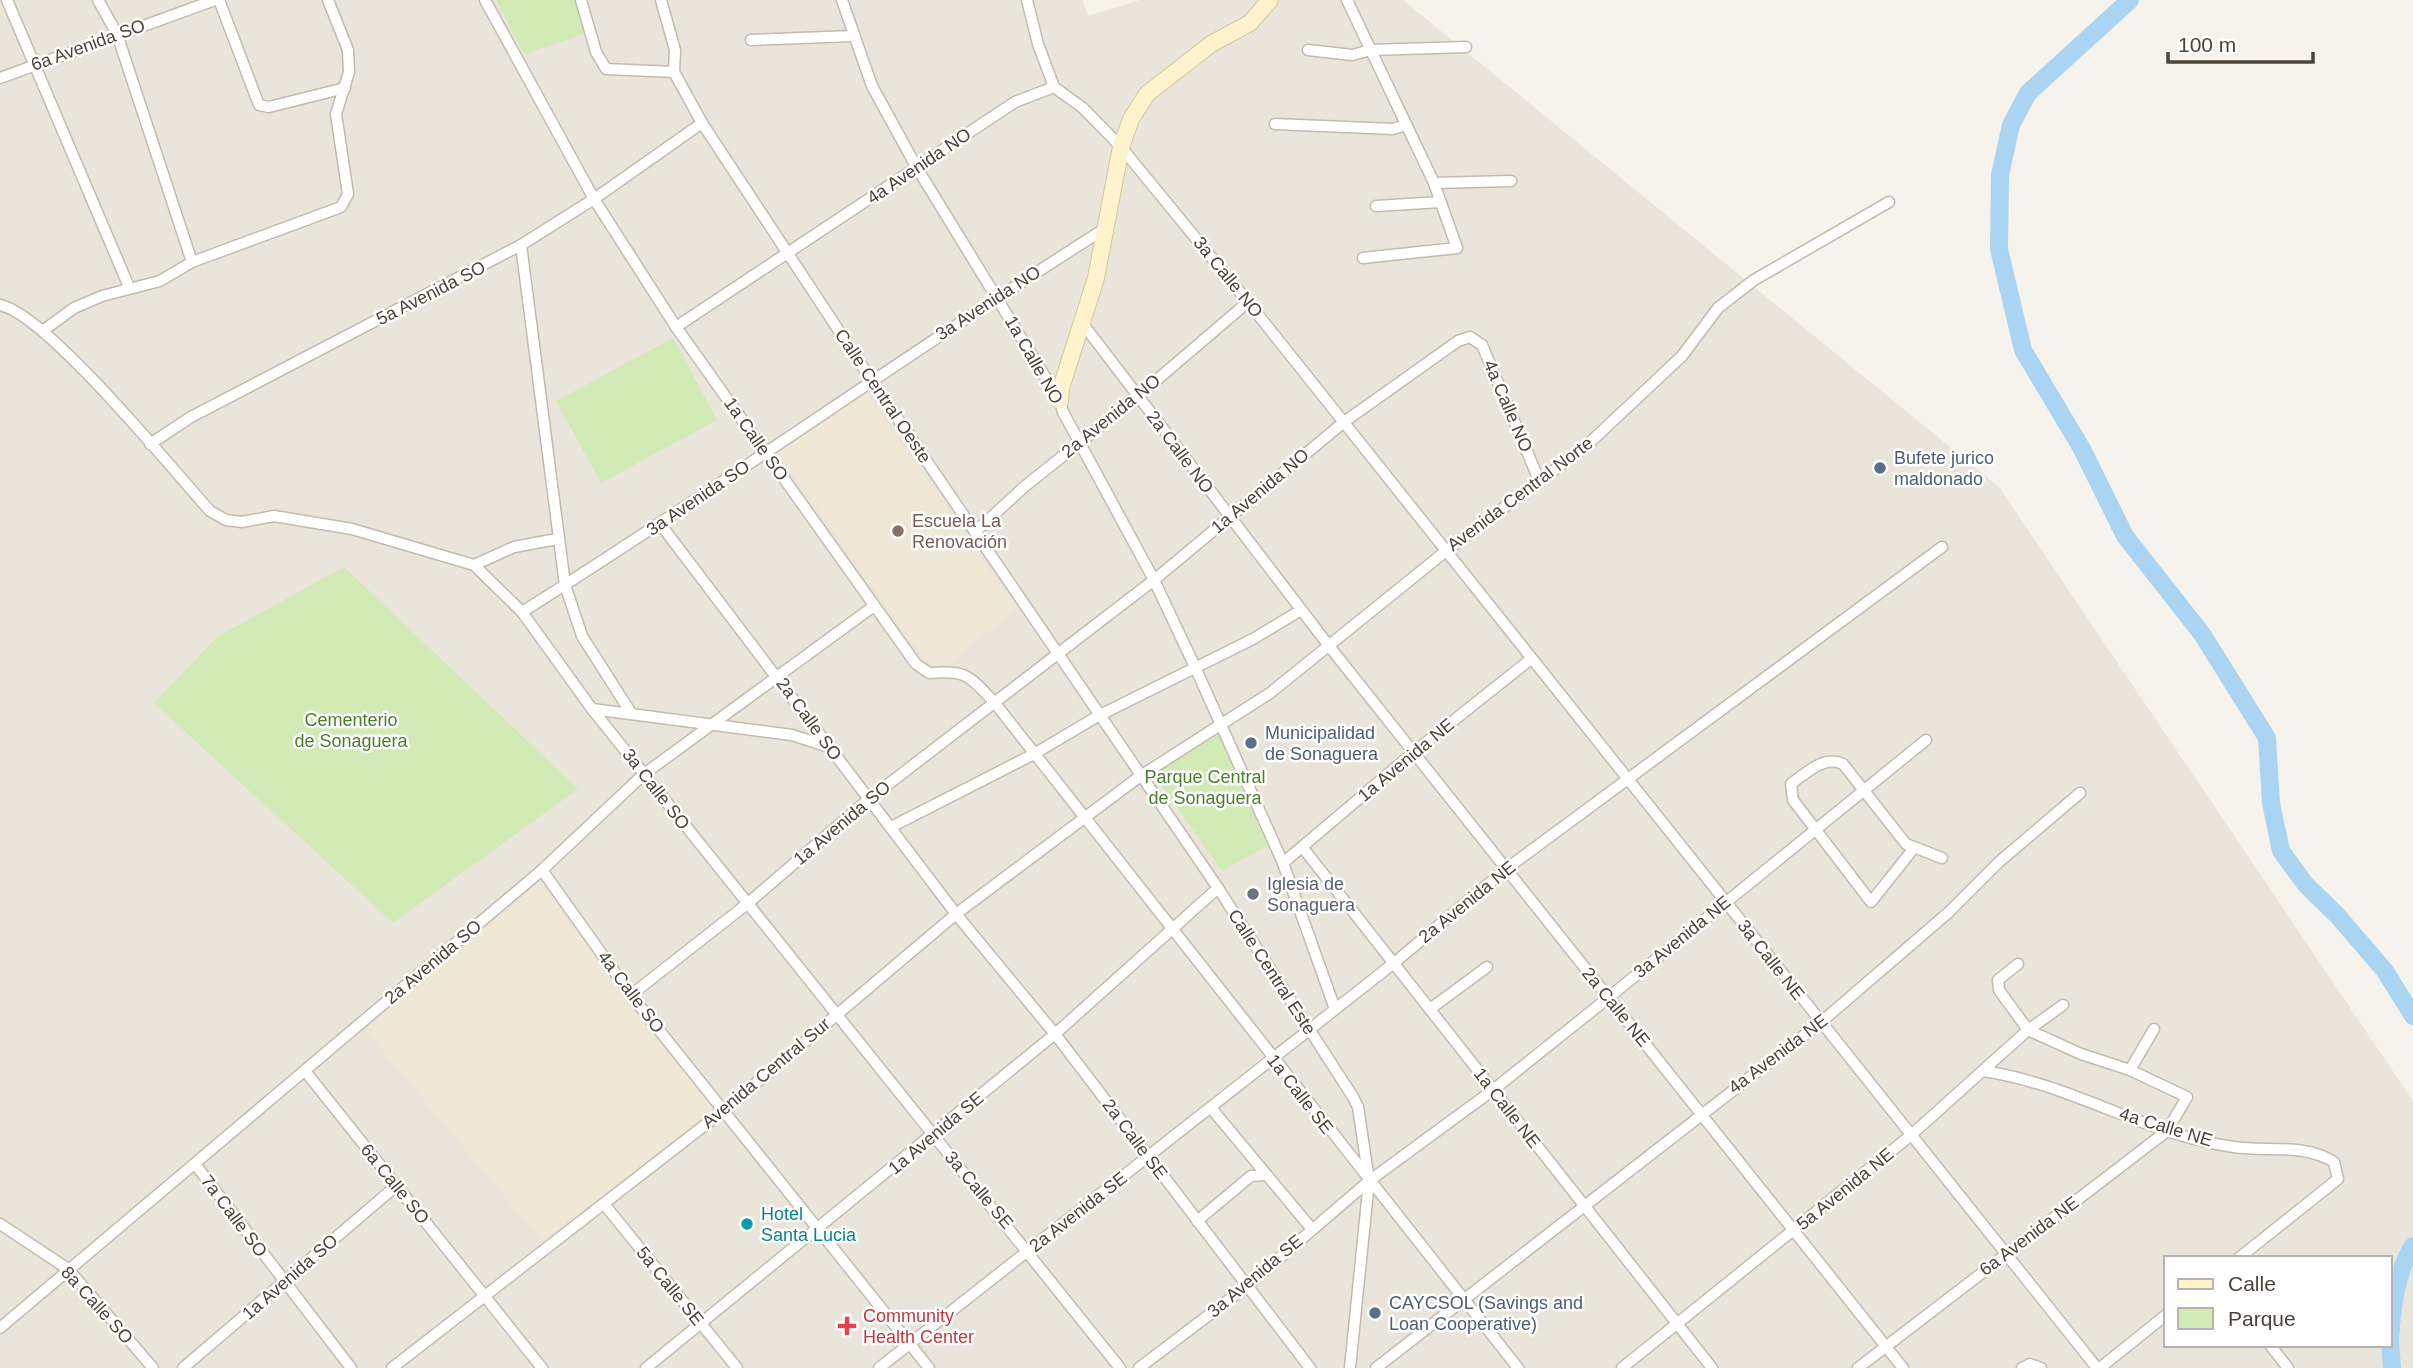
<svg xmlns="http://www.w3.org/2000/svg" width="2413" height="1368" font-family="Helvetica,sans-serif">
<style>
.residential{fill:#eae5da;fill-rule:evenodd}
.education{fill:#efe8d6}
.green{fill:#d2eab5}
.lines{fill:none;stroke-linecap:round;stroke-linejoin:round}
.river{stroke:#a9d4f2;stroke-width:18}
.street-casing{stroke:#c2bbae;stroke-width:13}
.secondary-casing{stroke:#d6c79b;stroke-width:18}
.street{stroke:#fff;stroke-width:10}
.secondary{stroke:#fff3cd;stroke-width:16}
.service-dot{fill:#5c6f8a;stroke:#fff;stroke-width:2.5}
.education-dot{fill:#8d6e63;stroke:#fff;stroke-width:2.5}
.worship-dot{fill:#6b7280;stroke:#fff;stroke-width:2.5}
.culture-dot{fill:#0f9aa8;stroke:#fff;stroke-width:2.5}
.health-dot{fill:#e0444e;stroke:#fff;stroke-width:2.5}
.labels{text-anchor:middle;stroke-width:5;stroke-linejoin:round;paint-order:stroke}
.street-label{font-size:18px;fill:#4b4439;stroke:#fff}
.service-label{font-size:18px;fill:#4e5e75;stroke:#fff;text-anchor:start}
.education-label{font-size:18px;fill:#785e54;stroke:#fff;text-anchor:start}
.park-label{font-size:18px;fill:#4a7f2a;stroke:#fff}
.worship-label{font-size:18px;fill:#5b616d;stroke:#fff;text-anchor:start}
.culture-label{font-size:18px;fill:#0d838f;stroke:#fff;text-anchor:start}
.health-label{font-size:18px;fill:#be3a42;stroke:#fff;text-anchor:start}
</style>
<rect width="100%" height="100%" fill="#f6f3ec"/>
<!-- residential -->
<path class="residential" d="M 0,0 L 1082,0 L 1088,16 L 1140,0 L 1403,0 L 1999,487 L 2413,1101 L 2413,1368 L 0,1368 ZM 2166,1258 L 2390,1258 L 2390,1345 L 2166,1345 Z"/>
<!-- education -->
<g class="education">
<path d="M 866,392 L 1017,609 L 947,665 L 934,665 L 920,654 L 778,453 Z"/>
<path d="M 539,883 L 714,1109 L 542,1241 L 365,1030 Z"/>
</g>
<!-- green -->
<g class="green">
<path d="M 496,0 L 575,0 L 585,34 L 524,54 Z"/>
<path d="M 673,338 L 717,420 L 601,483 L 556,401 Z"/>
<path d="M 344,567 L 578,789 L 393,923 L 154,703 L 217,637 Z"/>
<path d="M 1218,734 L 1268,846 L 1222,871 L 1154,775 Z"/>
</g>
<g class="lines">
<!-- river -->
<g class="river">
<path d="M 2130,0 L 2028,93 L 2011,125 L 2000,175 L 1999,249 L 2023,350 L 2082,449 L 2125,536 L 2202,634 L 2267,738 L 2271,803 L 2281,851 L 2306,885 L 2337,915 L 2385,971 L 2413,1016"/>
<path d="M 2390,1338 C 2392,1308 2396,1272 2413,1246"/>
<path d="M 2390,1340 L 2392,1368"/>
</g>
<defs>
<g id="street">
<path d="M 7,0 L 129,287"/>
<path d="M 98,0 L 117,34 L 192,262"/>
<path d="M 219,0 L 259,105 L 269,107 L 345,88"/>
<path d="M 485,0 L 594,199 L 676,327 L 916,664 L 929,673 C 967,670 968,675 994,702 L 1518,1368"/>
<path d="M 581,0 L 596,52 L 606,69 L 674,72"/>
<path d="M 661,0 L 675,50 L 674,72 L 702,123 L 872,381 L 1218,888 L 1353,1097 L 1358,1107 L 1369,1181 L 1350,1368"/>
<path d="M 842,0 L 872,86 L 917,168 L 1060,401 L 1063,412 L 1154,580 L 1195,667 L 1283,863 L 1335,1009"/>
<path d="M 1027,0 L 1038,44 L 1054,87 L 1083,108 L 1121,147 L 1248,302 L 2097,1368"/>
<path d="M 1347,0 L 1434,183 L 1457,248 L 1363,258"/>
<path d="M 751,40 L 853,36"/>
<path d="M 1308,50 L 1352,55 L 1371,50 L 1466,47"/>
<path d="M 0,78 L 215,0"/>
<path d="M 1275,124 L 1393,129 L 1406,125"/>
<path d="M 1434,183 L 1511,181"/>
<path d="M 1376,206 L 1441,202"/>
<path d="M 521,245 L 565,585 L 582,636 L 631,713"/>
<path d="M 0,305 C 46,314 173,470 210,511 L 226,520 L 242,522 L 274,516 L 352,529 L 474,565 L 522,612 L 592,709 L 1120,1368"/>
<path d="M 1083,324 L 1329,646 L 1903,1368"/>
<path d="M 676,327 L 1015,102 L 1054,87"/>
<path d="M 44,330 L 74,308 L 102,296 L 160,281 L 192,262 L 341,207 L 348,194 L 336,114 L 349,72 L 348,50 L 328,0"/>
<path d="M 150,444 L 191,417 L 521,245 L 594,199 L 702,123"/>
<path d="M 661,525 L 956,914 L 1055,1034 L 1310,1368"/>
<path d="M 975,532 L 1024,487 L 1138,396 L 1248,302"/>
<path d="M 474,565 L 514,547 L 557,539"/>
<path d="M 522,612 C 720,488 909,352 1106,228"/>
<path d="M 592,709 L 792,735 L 829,747"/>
<path d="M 891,827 L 1034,754 L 1098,716 L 1253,639 L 1301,610"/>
<path d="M 1303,848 L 1712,1368"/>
<path d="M 1914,848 L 1871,902 L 1793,800 L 1791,784 C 1806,773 1824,755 1843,764 L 1906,844 L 1942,858"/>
<path d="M 1283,863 L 1414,752 L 1531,659"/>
<path d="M 542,870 L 631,995 L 929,1368"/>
<path d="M 631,995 L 747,904 L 869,799 L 1154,580 L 1344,422 L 1458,341 L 1470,337 L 1482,345 L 1539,480"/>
<path d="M 1430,1009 L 1487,967"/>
<path d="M 2130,1070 L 2154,1029"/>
<path d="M 305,1071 L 542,1368"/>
<path d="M 1983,1071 C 2073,1084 2145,1135 2234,1147 C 2268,1152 2303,1143 2334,1162 L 2338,1179 L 2239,1258"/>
<path d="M 1211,1108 L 1311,1228"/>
<path d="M 195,1164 L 351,1368"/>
<path d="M 604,1204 L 737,1368"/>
<path d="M 1197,1221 L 1251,1176 L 1266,1175"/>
<path d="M 0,1224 L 68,1269 L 153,1368"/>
<path d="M 0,1328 L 542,870 L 644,774 L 874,606"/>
<path d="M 2270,1345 L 2288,1368"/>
<path d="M 183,1368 L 396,1186"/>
<path d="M 392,1368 L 723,1111 L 956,914 L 1139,777 L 1270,693 L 1446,551 L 1585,447 L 1682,356 L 1718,308 L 1754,280 L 1889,202"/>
<path d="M 646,1368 L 1055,1034 L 1218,888"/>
<path d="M 879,1368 L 1394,963 L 1506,869 L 1942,547"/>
<path d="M 1139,1368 L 1247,1286 L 1369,1181 L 1493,1090 L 1608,998 L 1926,740"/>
<path d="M 1376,1368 L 1820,1023 L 1949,912 L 1999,862 L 2080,793"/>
<path d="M 1622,1368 L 1910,1136 L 2028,1030 L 2063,1005"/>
<path d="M 1858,1368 L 2167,1131 L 2187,1097 L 2130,1070 L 2081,1054 L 2028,1030 L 1999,990 L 1998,980 L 2018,964"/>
<path d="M 2022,1368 L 2030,1364 L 2041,1368"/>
<path d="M 2100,1368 L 2166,1315"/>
</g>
<path id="secondary" d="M 1060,401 L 1061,388 L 1096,278 L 1121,147 L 1131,119 L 1147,94 L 1211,44 L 1250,23 L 1270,0"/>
</defs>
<!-- street casing -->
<use href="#street" class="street-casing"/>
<!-- secondary casing -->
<use href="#secondary" class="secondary-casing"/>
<!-- street -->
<use href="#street" class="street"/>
<!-- secondary -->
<use href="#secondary" class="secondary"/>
</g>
<!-- markers -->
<g class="service-dot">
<circle cx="1880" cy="468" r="7"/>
<circle cx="1251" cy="743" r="7"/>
<circle cx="1375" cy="1313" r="7"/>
</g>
<circle class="education-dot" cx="898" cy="531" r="7"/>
<circle class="worship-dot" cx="1253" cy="894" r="7"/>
<circle class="culture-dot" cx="747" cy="1224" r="7"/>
<path class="health-dot" d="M843.5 1315.5h7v7h7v7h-7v7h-7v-7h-7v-7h7z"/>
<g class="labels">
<!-- street labels -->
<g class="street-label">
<text transform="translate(88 45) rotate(-20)" y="6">6a Avenida SO</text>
<text transform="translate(919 166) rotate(-34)" y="6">4a Avenida NO</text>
<text transform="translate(1228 277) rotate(51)" y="6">3a Calle NO</text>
<text transform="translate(431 293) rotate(-27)" y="6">5a Avenida SO</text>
<text transform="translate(988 303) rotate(-33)" y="6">3a Avenida NO</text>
<text transform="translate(1034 360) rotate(60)" y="6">1a Calle NO</text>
<text transform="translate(883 396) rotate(56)" y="6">Calle Central Oeste</text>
<text transform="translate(1508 406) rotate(67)" y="6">4a Calle NO</text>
<text transform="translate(1111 416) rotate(-39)" y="6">2a Avenida NO</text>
<text transform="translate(756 439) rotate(55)" y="6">1a Calle SO</text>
<text transform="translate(1180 452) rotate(53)" y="6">2a Calle NO</text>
<text transform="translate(1260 491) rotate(-40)" y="6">1a Avenida NO</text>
<text transform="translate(1520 494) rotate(-37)" y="6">Avenida Central Norte</text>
<text transform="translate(698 498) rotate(-34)" y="6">3a Avenida SO</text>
<text transform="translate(809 719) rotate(54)" y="6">2a Calle SO</text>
<text transform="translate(1406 760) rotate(-40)" y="6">1a Avenida NE</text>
<text transform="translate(656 789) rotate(52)" y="6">3a Calle SO</text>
<text transform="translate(842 823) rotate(-40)" y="6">1a Avenida SO</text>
<text transform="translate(1467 902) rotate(-39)" y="6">2a Avenida NE</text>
<text transform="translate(1682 937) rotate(-39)" y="6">3a Avenida NE</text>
<text transform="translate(1771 960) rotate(52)" y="6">3a Calle NE</text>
<text transform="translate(433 962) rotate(-40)" y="6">2a Avenida SO</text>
<text transform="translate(1272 972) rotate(57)" y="6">Calle Central Este</text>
<text transform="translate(631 992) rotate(53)" y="6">4a Calle SO</text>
<text transform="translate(1616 1007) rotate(51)" y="6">2a Calle NE</text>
<text transform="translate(1778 1054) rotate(-37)" y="6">4a Avenida NE</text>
<text transform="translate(766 1073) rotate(-40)" y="6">Avenida Central Sur</text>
<text transform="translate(1300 1094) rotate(52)" y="6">1a Calle SE</text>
<text transform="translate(1507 1108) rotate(52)" y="6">1a Calle NE</text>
<text transform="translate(2166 1127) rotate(17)" y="6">4a Calle NE</text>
<text transform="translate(936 1133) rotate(-40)" y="6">1a Avenida SE</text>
<text transform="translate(1135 1139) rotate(53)" y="6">2a Calle SE</text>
<text transform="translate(395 1184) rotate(51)" y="6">6a Calle SO</text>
<text transform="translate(1845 1189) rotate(-39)" y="6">5a Avenida NE</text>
<text transform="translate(979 1190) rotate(50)" y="6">3a Calle SE</text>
<text transform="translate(1078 1212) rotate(-38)" y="6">2a Avenida SE</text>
<text transform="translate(234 1216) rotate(53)" y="6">7a Calle SO</text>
<text transform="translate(2029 1236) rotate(-37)" y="6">6a Avenida NE</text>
<text transform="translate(1255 1276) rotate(-40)" y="6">3a Avenida SE</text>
<text transform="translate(290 1277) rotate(-41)" y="6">1a Avenida SO</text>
<text transform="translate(670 1286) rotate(51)" y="6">5a Calle SE</text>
<text transform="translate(97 1305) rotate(48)" y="6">8a Calle SO</text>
</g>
<!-- service labels -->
<g class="service-label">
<text x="1894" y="464">Bufete jurico<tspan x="1894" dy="21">maldonado</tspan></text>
<text x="1265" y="739">Municipalidad<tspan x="1265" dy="21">de Sonaguera</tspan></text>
<text x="1389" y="1309">CAYCSOL (Savings and<tspan x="1389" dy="21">Loan Cooperative)</tspan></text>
</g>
<!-- education labels -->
<g class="education-label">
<text x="912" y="527">Escuela La<tspan x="912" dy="21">Renovación</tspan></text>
</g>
<!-- park labels -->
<g class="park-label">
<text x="351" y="726">Cementerio<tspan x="351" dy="21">de Sonaguera</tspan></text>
<text x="1205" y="783">Parque Central<tspan x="1205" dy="21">de Sonaguera</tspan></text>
</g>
<!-- worship labels -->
<g class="worship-label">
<text x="1267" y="890">Iglesia de<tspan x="1267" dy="21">Sonaguera</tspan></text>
</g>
<!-- culture labels -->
<g class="culture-label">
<text x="761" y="1220">Hotel<tspan x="761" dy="21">Santa Lucia</tspan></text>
</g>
<!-- health labels -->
<g class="health-label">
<text x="863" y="1322">Community<tspan x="863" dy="21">Health Center</tspan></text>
</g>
</g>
<!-- legend -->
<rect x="2164" y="1256" width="228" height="91" fill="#ffffff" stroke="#b7b4b0" stroke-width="2"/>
<rect x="2178" y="1279" width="35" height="10" fill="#fff3cd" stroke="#b7b4b0" stroke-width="2"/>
<text x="2228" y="1291" font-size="21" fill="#4b4439">Calle</text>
<rect x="2178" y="1308" width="35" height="21" fill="#d2eab5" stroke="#b7b4b0" stroke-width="2"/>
<text x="2228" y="1326" font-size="21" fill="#4b4439">Parque</text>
<!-- scale -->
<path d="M2168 52v10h145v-10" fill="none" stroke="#4b4439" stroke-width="3.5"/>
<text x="2178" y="52" font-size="21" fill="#4b4439" stroke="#ffffff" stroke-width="5" paint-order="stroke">100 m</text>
</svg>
